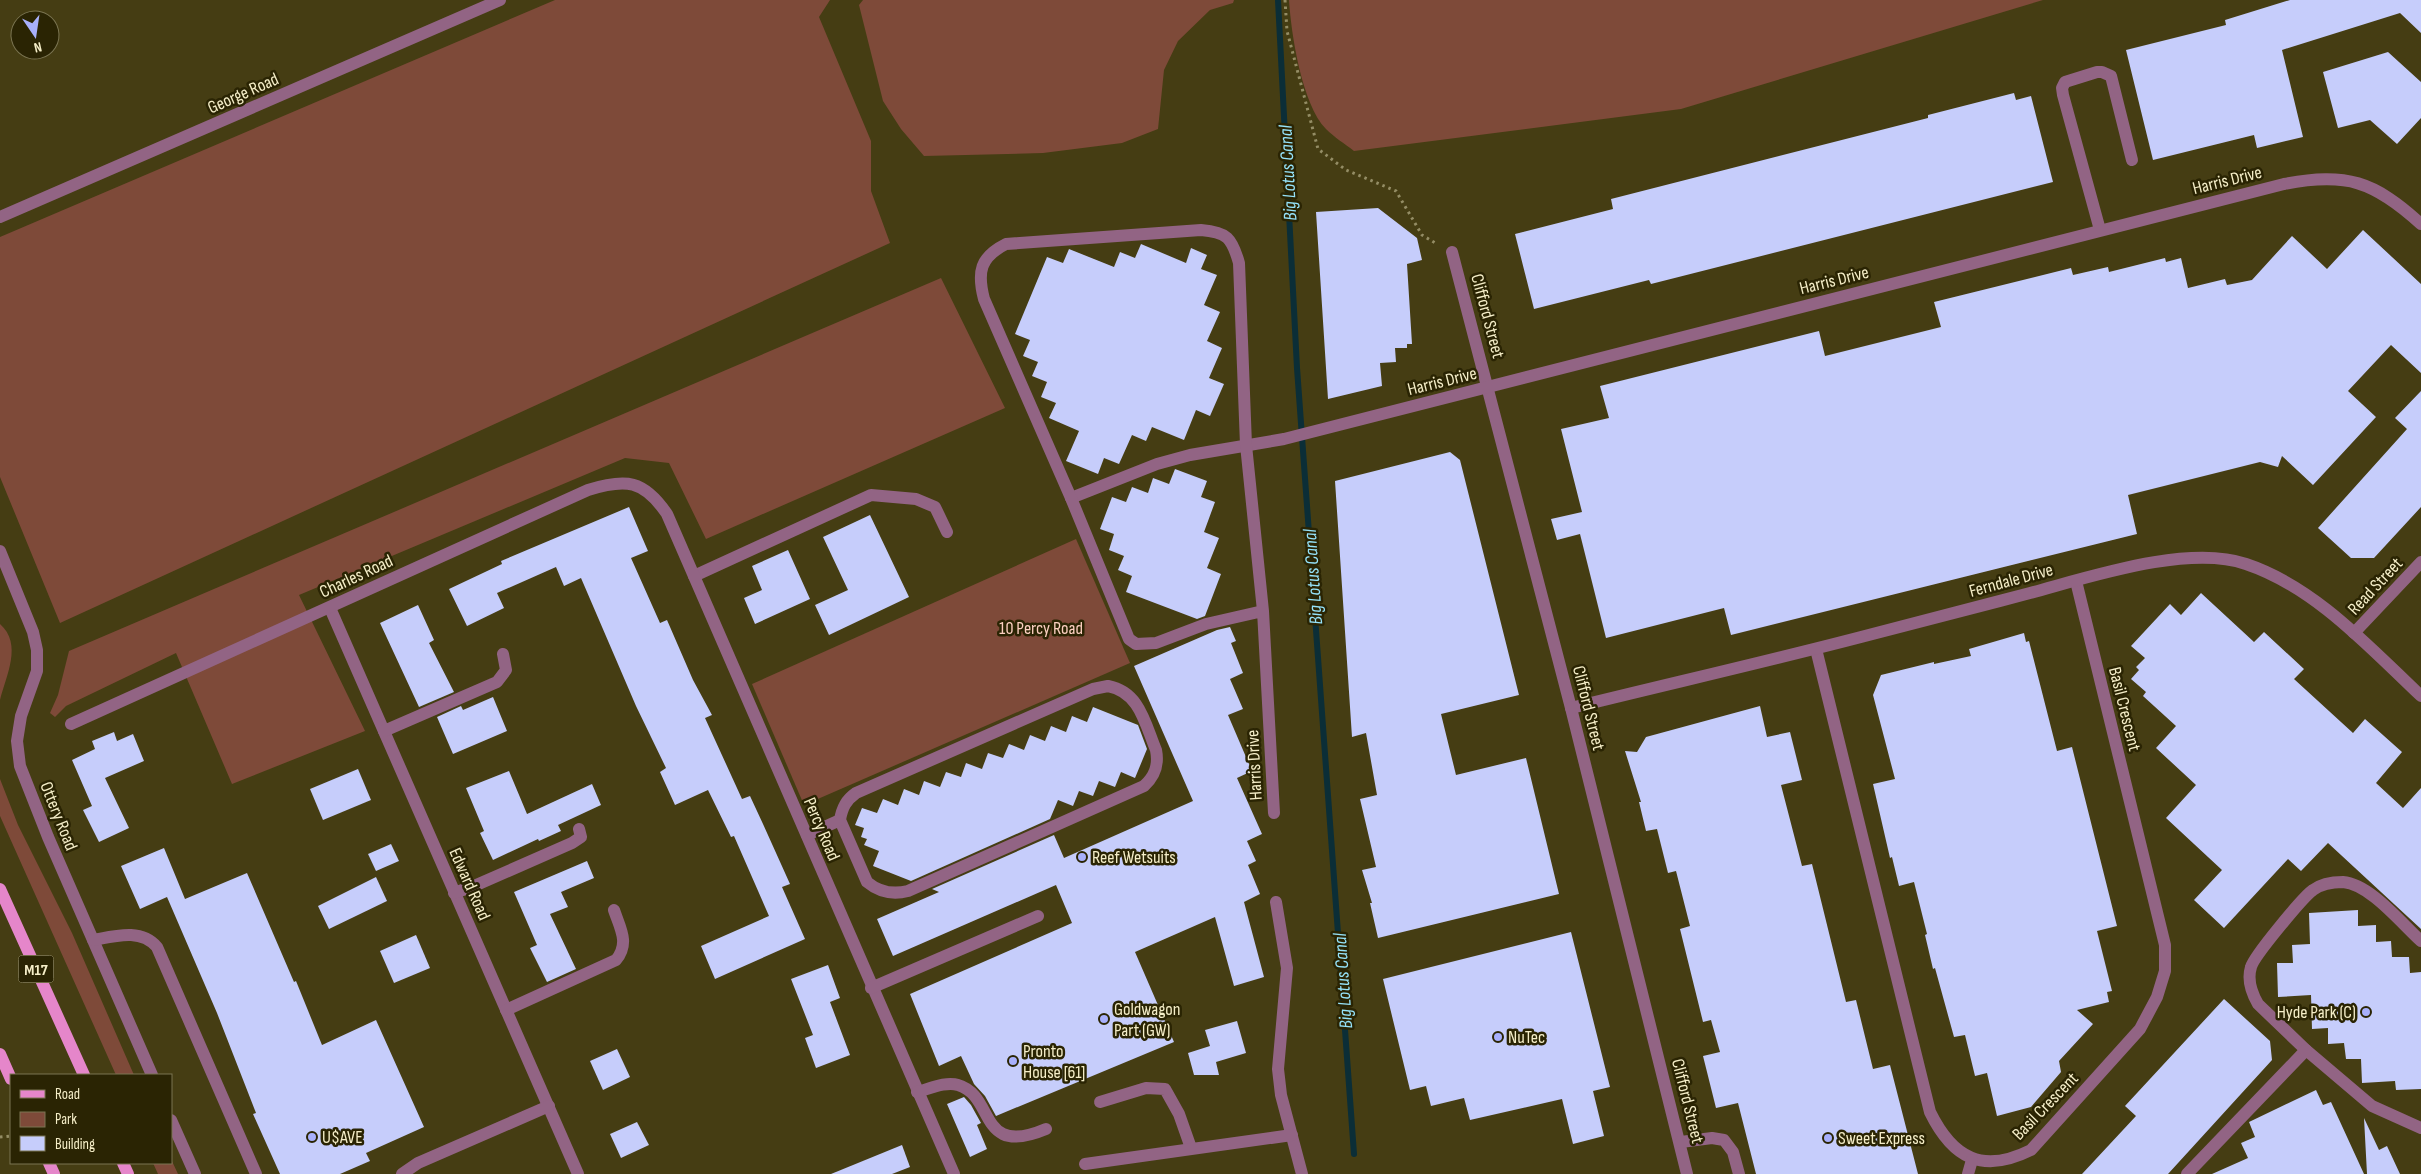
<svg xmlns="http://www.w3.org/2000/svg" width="2421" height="1174" font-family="'Sofia Sans Condensed',sans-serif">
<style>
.green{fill:#7e4a39}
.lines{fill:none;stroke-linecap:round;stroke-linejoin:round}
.stream{stroke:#0b2e37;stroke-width:6}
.building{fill:#c6cdfb}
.path{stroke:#948d65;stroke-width:3;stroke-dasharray:2.5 4;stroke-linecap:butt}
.minor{stroke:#926484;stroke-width:12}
.major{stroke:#e586ca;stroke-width:12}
.poi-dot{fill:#a8b0fc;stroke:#2a2403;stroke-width:2}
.labels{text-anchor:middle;stroke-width:5;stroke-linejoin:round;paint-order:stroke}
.shield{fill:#2a2403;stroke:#b8b18d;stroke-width:1}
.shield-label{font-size:16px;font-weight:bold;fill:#f5eec8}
.street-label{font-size:18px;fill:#f5eec8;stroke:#2a2403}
.park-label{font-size:18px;fill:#fbcfc0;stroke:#2a2403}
.poi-label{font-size:18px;fill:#f5eec8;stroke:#2a2403;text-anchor:start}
.water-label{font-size:19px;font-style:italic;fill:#96e3fa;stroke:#2a2403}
</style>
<rect width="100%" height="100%" fill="#453d13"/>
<!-- green -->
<g class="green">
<path d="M 555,0 L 830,0 L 819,17 L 871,141 L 871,191 L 890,243 L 60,623 L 0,477 L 0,237 Z"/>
<path d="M 863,0 L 1234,0 L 1233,3 L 1210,10 L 1178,41 L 1164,70 L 1158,129 L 1122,143 L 1043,153 L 924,156 L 901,129 L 883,101 L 859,5 Z"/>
<path d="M 1289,0 L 2043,0 L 1681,109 L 1354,151 C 1345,144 1334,137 1326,129 C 1302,105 1291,33 1289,0 Z"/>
<path d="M 941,278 L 1005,408 L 706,539 L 669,463 L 625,458 L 299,595 L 365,731 L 232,784 L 176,653 L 66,706 L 55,717 L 50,713 L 58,695 L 69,651 Z"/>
<path d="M 1076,539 L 1130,663 L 804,805 L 752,684 Z"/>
<path d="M 0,624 C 23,644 6,676 0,700 Z"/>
<path d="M 0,779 L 18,825 L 72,933 L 134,1075 L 116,1075 L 0,816 Z"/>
<path d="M 171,1159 L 178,1174 L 158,1174 L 153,1163 L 171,1163 Z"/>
</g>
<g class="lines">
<!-- stream -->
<path class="stream" d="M 1278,0 L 1297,368 L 1354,1154"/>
</g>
<!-- building -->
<g class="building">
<path d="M 2290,0 L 2421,0 L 2421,33 L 2400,13 L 2282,50 L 2303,137 L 2257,148 L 2254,135 L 2153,160 L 2126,50 L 2226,25 L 2225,20 Z"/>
<path d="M 2388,52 L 2421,82 L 2421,118 L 2397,144 L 2370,120 L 2338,128 L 2323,72 Z"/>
<path d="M 2014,93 L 2016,100 L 2031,96 L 2053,182 L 1651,284 L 1649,280 L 1534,309 L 1515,234 L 1613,209 L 1611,199 L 1928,118 L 1928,115 Z"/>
<path d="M 1378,208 L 1417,238 L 1422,260 L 1407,264 L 1412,344 L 1407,344 L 1407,348 L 1395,348 L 1396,362 L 1380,363 L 1382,386 L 1328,399 L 1316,212 Z"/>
<path d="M 2363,230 L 2421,284 L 2421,373 L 2391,345 L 2348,391 L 2376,417 L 2313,485 L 2282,456 L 2278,467 L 2260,462 L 2128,495 L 2137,534 L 1731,635 L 1724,608 L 1606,638 L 1580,534 L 1557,540 L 1551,519 L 1582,512 L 1561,429 L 1609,418 L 1600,386 L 1819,331 L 1825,356 L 1941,327 L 1934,302 L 2071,268 L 2073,275 L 2108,267 L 2109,272 L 2165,258 L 2166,262 L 2181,258 L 2188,288 L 2225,279 L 2227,285 L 2252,280 L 2292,236 L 2327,269 Z"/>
<path d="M 1141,244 L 1186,263 L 1191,248 L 1207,255 L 1201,269 L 1217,275 L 1204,305 L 1220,312 L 1207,341 L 1222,348 L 1209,378 L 1224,384 L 1210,416 L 1196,410 L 1184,440 L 1152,427 L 1146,441 L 1132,435 L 1119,464 L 1104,458 L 1098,474 L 1066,461 L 1079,431 L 1049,418 L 1056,403 L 1041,397 L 1047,382 L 1032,376 L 1038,362 L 1023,356 L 1030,340 L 1015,334 L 1047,257 L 1063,263 L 1069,249 L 1114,267 L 1120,252 L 1135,258 Z"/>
<path d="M 2421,391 L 2421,507 L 2374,558 L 2351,558 L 2318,528 L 2407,429 L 2395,418 Z"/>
<path d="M 1450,452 L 1460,460 L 1519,695 L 1441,714 L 1456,775 L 1526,758 L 1559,894 L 1378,938 L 1370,903 L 1372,903 L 1362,870 L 1376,867 L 1360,799 L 1377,795 L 1366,733 L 1352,737 L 1335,481 Z"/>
<path d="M 1175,469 L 1207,481 L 1201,497 L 1215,502 L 1204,532 L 1219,538 L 1207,568 L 1221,574 L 1205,616 L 1197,619 L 1126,592 L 1132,576 L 1118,570 L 1124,556 L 1109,550 L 1114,534 L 1100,529 L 1112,497 L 1126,502 L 1132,487 L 1148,493 L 1153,478 L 1169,484 Z"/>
<path d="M 629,507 L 648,551 L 631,558 L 660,623 L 667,620 L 693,680 L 712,715 L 705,718 L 742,799 L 750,796 L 763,824 L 790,884 L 782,887 L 805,939 L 715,979 L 701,946 L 769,916 L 734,836 L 731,837 L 708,790 L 675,805 L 660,772 L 666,768 L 636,706 L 581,578 L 564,586 L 556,567 L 497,593 L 504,608 L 467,626 L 449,589 L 502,564 L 501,561 Z"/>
<path d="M 870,515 L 909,597 L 829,635 L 815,605 L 848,590 L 823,537 Z"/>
<path d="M 788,550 L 810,599 L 755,624 L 744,598 L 762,590 L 752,566 Z"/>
<path d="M 2201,593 L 2254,642 L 2264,632 L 2304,669 L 2294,679 L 2353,733 L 2365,719 L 2402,752 L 2376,783 L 2403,808 L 2421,788 L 2421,929 L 2328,843 L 2301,871 L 2288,859 L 2224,928 L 2194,900 L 2222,870 L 2166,818 L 2196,785 L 2156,748 L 2176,726 L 2143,696 L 2146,692 L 2131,679 L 2139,670 L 2136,667 L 2145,658 L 2131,646 L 2170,604 L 2181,615 Z"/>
<path d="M 418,605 L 434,640 L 429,643 L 454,692 L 419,707 L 380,623 Z"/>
<path d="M 1230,627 L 1236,641 L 1231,643 L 1243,673 L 1230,679 L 1243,709 L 1228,715 L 1252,771 L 1237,778 L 1262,834 L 1247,841 L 1256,861 L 1248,865 L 1260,894 L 1244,902 L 1264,977 L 1234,986 L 1215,917 L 1135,952 L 1174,1042 L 996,1116 L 985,1096 L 974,1084 L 961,1056 L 939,1066 L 910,994 L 1072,923 L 1056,885 L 893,956 L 877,919 L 939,892 L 932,889 L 1054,835 L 1064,858 L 1193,801 L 1134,666 L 1217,630 Z"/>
<path d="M 2024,633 L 2026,642 L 2029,641 L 2057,751 L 2072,747 L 2117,926 L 2097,931 L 2112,991 L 2107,992 L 2109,1002 L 2077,1010 L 2093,1024 L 2059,1061 L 2061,1072 L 2031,1107 L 1997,1116 L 1987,1073 L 1975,1076 L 1965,1035 L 1954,1037 L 1935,968 L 1933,969 L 1925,935 L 1927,934 L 1914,882 L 1899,886 L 1892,857 L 1890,858 L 1873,784 L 1895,779 L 1873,695 L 1881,675 L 1934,662 L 1934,664 L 1971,656 L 1969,649 Z"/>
<path d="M 493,697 L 507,731 L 453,754 L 437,717 L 461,706 L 463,710 Z"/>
<path d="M 1760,706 L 1767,737 L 1790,732 L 1802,780 L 1781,785 L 1802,866 L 1812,864 L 1846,1002 L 1856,1000 L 1873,1069 L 1890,1065 L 1918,1174 L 1756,1174 L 1738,1103 L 1716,1108 L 1703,1056 L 1720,1052 L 1711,1020 L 1703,1022 L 1680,929 L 1690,926 L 1676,871 L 1668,873 L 1657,829 L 1646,831 L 1639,802 L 1641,802 L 1625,751 L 1637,752 L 1646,737 Z"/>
<path d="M 1093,707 L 1138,725 L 1147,749 L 1135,778 L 1121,772 L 1115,787 L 1099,781 L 1093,796 L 1079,791 L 1073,806 L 1058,800 L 1050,819 L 911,881 L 873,866 L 879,851 L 864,845 L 867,839 L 861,837 L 864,828 L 855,825 L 862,808 L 877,813 L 883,799 L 898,805 L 904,789 L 919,795 L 924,781 L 940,787 L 946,772 L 961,777 L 966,763 L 982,769 L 988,753 L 1003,758 L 1009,744 L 1024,750 L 1030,735 L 1045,741 L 1051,726 L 1066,732 L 1072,716 L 1087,722 Z"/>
<path d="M 114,732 L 117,741 L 133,734 L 144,761 L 105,778 L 129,828 L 99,842 L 83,810 L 92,806 L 72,760 L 95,749 L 92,741 Z"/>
<path d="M 358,769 L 371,800 L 323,820 L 310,789 Z"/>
<path d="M 509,771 L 527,814 L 592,784 L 601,805 L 558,825 L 561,831 L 539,841 L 538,839 L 493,860 L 480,833 L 484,831 L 466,788 Z"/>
<path d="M 391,844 L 399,861 L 376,871 L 368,854 Z"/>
<path d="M 164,848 L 185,899 L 247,873 L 294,982 L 296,981 L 322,1045 L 376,1020 L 424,1127 L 366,1153 L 370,1161 L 340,1174 L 280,1174 L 253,1114 L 256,1113 L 217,1013 L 167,897 L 140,909 L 121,866 Z"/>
<path d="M 587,861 L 594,878 L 561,892 L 568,907 L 550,914 L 576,969 L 547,982 L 530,948 L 537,945 L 514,892 Z"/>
<path d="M 376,877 L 387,901 L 329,929 L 318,906 Z"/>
<path d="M 2358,910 L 2358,926 L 2376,925 L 2376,942 L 2391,941 L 2392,957 L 2409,957 L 2410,973 L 2421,972 L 2421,1089 L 2396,1090 L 2395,1081 L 2362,1083 L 2361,1059 L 2346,1059 L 2344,1043 L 2328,1044 L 2328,1028 L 2312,1029 L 2311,995 L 2278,997 L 2277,963 L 2293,963 L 2292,945 L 2310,944 L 2309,913 Z"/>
<path d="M 1571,932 L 1610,1087 L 1593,1091 L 1604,1136 L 1573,1144 L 1562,1099 L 1470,1120 L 1464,1098 L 1431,1106 L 1426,1086 L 1410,1090 L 1383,979 Z"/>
<path d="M 416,935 L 430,968 L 394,983 L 380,951 Z"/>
<path d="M 828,965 L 840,998 L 830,1002 L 850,1055 L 816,1068 L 805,1038 L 813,1035 L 791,979 Z"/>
<path d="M 2224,999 L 2270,1041 L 2272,1060 L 2168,1174 L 2082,1174 L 2136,1116 L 2125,1106 Z"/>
<path d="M 1237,1021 L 1246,1053 L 1216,1062 L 1219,1075 L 1194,1075 L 1188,1053 L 1210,1046 L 1205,1030 Z"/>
<path d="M 617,1049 L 630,1077 L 603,1090 L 590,1061 Z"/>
<path d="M 2316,1090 L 2323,1105 L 2331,1102 L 2364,1174 L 2212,1174 L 2248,1158 L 2241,1143 L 2255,1137 L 2249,1122 Z"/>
<path d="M 964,1097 L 971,1105 L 981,1123 L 977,1125 L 987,1149 L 970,1157 L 947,1104 Z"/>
<path d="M 2364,1118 L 2379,1150 L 2387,1146 L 2400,1174 L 2367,1174 Z"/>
<path d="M 637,1122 L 649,1145 L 621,1158 L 610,1134 Z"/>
<path d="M 902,1145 L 910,1167 L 892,1174 L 831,1174 Z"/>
</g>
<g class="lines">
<!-- path -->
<g class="path">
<path d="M 1285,0 L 1287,31 L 1318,149 L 1346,170 L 1396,191 L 1422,235 L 1437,244"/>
<path d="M 0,1137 L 11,1136"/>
</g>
<!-- minor -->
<g class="minor">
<path d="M 0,217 L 500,0"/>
<path d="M 2100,230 L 2063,95 L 2062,88 L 2065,82 L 2097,72 L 2102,72 L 2111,76 L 2132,160"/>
<path d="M 1452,252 L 1571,708 L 1687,1174"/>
<path d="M 1071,498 L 1157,464 L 1190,455 L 1284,439 L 2284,184 C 2346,172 2374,181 2421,224"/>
<path d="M 0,551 L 33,632 L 37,650 L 37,671 L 21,716 L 17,741 L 20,766 L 48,837 L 152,1075"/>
<path d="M 694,576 L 871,495 L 916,499 L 935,507 L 947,532"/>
<path d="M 330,608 L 578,1174"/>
<path d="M 1263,611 L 1206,624 L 1156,643 L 1136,644 L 1129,639 L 1071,498 L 984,299 C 977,272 980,257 1006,244 L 1201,230 C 1227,232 1232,238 1239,263 L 1246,445 L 1263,611 L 1274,813"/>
<path d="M 2354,633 L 2421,562"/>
<path d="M 1816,649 L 1930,1112 C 1953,1159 1983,1174 2031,1150 L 2140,1029 L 2157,997 L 2165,971 L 2165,945 L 2076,581"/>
<path d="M 1108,686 C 1140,692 1145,724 1156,750 C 1159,765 1155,776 1144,786 L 908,891 C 892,895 879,892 867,882 L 840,820 C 842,808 846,800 856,793 L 1093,689 Z"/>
<path d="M 1571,708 C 1668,684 1765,662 1861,637 C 1918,622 1974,608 2030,593 C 2090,577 2188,544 2246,564 C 2315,587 2369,647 2421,696"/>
<path d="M 71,724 L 588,490 C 626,478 644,480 667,514 L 954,1174"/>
<path d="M 384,731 L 497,682 L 506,670 L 503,654"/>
<path d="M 807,835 L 840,820"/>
<path d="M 454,893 L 474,886 L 572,843 L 581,837 L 579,829"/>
<path d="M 1276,902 L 1287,968 L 1278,1069 L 1281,1095 L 1302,1174"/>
<path d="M 93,940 C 115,936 141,928 157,947 L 256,1174"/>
<path d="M 2421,941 C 2401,923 2370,884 2343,882 C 2333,882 2321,884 2313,890 C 2303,897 2254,956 2251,967 C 2247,980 2251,992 2258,1004 L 2306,1050 L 2372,1106 L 2421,1128"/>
<path d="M 871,988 L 1038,916"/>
<path d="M 506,1010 L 616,960 C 630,943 620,928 614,910"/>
<path d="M 917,1092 C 929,1089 946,1081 958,1085 C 996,1096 977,1158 1046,1129"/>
<path d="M 1100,1102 L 1146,1088 L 1165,1089 L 1179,1114 L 1191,1148"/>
<path d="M 171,1120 L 195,1174"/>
<path d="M 1681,1142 L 1712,1138 L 1724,1140 L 1733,1152 L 1739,1174"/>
<path d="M 1085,1164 L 1292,1135"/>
<path d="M 402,1174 L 418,1163 L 549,1106"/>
<path d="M 1968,1174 L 1972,1160"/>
<path d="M 2187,1174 L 2306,1050"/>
</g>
<!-- major -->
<g class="major">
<path d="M 0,889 L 84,1075"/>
<path d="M 0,1054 L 11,1079"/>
<path d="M 49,1163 L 54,1174"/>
<path d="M 123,1163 L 128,1174"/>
</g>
</g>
<!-- markers -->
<g class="poi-dot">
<circle cx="1082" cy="857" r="5"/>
<circle cx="2366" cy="1012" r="5"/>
<circle cx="1104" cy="1019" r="5"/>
<circle cx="1498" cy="1037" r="5"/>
<circle cx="1013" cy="1061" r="5"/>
<circle cx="312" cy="1137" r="5"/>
<circle cx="1828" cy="1138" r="5"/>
</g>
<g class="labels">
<!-- shield labels -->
<rect class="shield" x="18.5" y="955.5" width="35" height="27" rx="4"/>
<g class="shield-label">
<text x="36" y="975">M17</text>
</g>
<!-- street labels -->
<g class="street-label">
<text transform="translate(243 93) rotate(-24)" y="6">George Road</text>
<text transform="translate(2227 180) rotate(-14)" y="6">Harris Drive</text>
<text transform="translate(1834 280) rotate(-14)" y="6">Harris Drive</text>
<text transform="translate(1488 316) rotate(75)" y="6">Clifford Street</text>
<text transform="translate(1442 381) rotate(-14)" y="6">Harris Drive</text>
<text transform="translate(356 576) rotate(-25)" y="6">Charles Road</text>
<text transform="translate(2011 580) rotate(-15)" y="6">Ferndale Drive</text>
<text transform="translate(2375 586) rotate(-47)" y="6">Read Street</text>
<text transform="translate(1589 708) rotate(76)" y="6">Clifford Street</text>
<text transform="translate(2125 709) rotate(76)" y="6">Basil Crescent</text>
<text transform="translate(1254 765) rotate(-93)" y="6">Harris Drive</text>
<text transform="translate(59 816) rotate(68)" y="6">Ottery Road</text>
<text transform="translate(822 829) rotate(67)" y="6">Percy Road</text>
<text transform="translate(470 884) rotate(66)" y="6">Edward Road</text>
<text transform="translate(1688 1101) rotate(76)" y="6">Clifford Street</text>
<text transform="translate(2045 1106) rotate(-46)" y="6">Basil Crescent</text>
</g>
<!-- park labels -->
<g class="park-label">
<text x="1041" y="634">10 Percy Road</text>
</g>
<!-- poi labels -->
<g class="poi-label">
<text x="1092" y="863">Reef Wetsuits</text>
<text x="1114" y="1015">Goldwagon<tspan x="1114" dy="21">Part (GW)</tspan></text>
<text x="2356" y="1018" text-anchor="end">Hyde Park (C)</text>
<text x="1508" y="1043">NuTec</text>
<text x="1023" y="1057">Pronto<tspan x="1023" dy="21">House [61]</tspan></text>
<text x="322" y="1143">U$AVE</text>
<text x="1838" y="1144">Sweet Express</text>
</g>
<!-- water labels -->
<g class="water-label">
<text transform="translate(1287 173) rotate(-93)" y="7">Big Lotus Canal</text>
<text transform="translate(1312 577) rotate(-94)" y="7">Big Lotus Canal</text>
<text transform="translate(1342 981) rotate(-94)" y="7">Big Lotus Canal</text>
</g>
</g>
<!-- legend -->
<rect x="10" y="1074" width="162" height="90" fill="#2a2403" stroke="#7b7552"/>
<rect x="20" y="1090" width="25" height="8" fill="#e586ca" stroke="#7b7552"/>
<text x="55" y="1099" font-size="15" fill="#f5eec8">Road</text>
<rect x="20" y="1112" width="25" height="15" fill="#7e4a39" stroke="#7b7552"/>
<text x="55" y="1124" font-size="15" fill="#f5eec8">Park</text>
<rect x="20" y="1136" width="25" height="15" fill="#c6cdfb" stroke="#7b7552"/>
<text x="55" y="1149" font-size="15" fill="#f5eec8">Building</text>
<!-- north arrow -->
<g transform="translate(35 35) rotate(167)"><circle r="24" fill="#2a2403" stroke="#7b7552"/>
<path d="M0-4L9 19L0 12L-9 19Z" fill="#a8b0fc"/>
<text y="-8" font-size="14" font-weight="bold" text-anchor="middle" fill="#f5eec8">N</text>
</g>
</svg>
